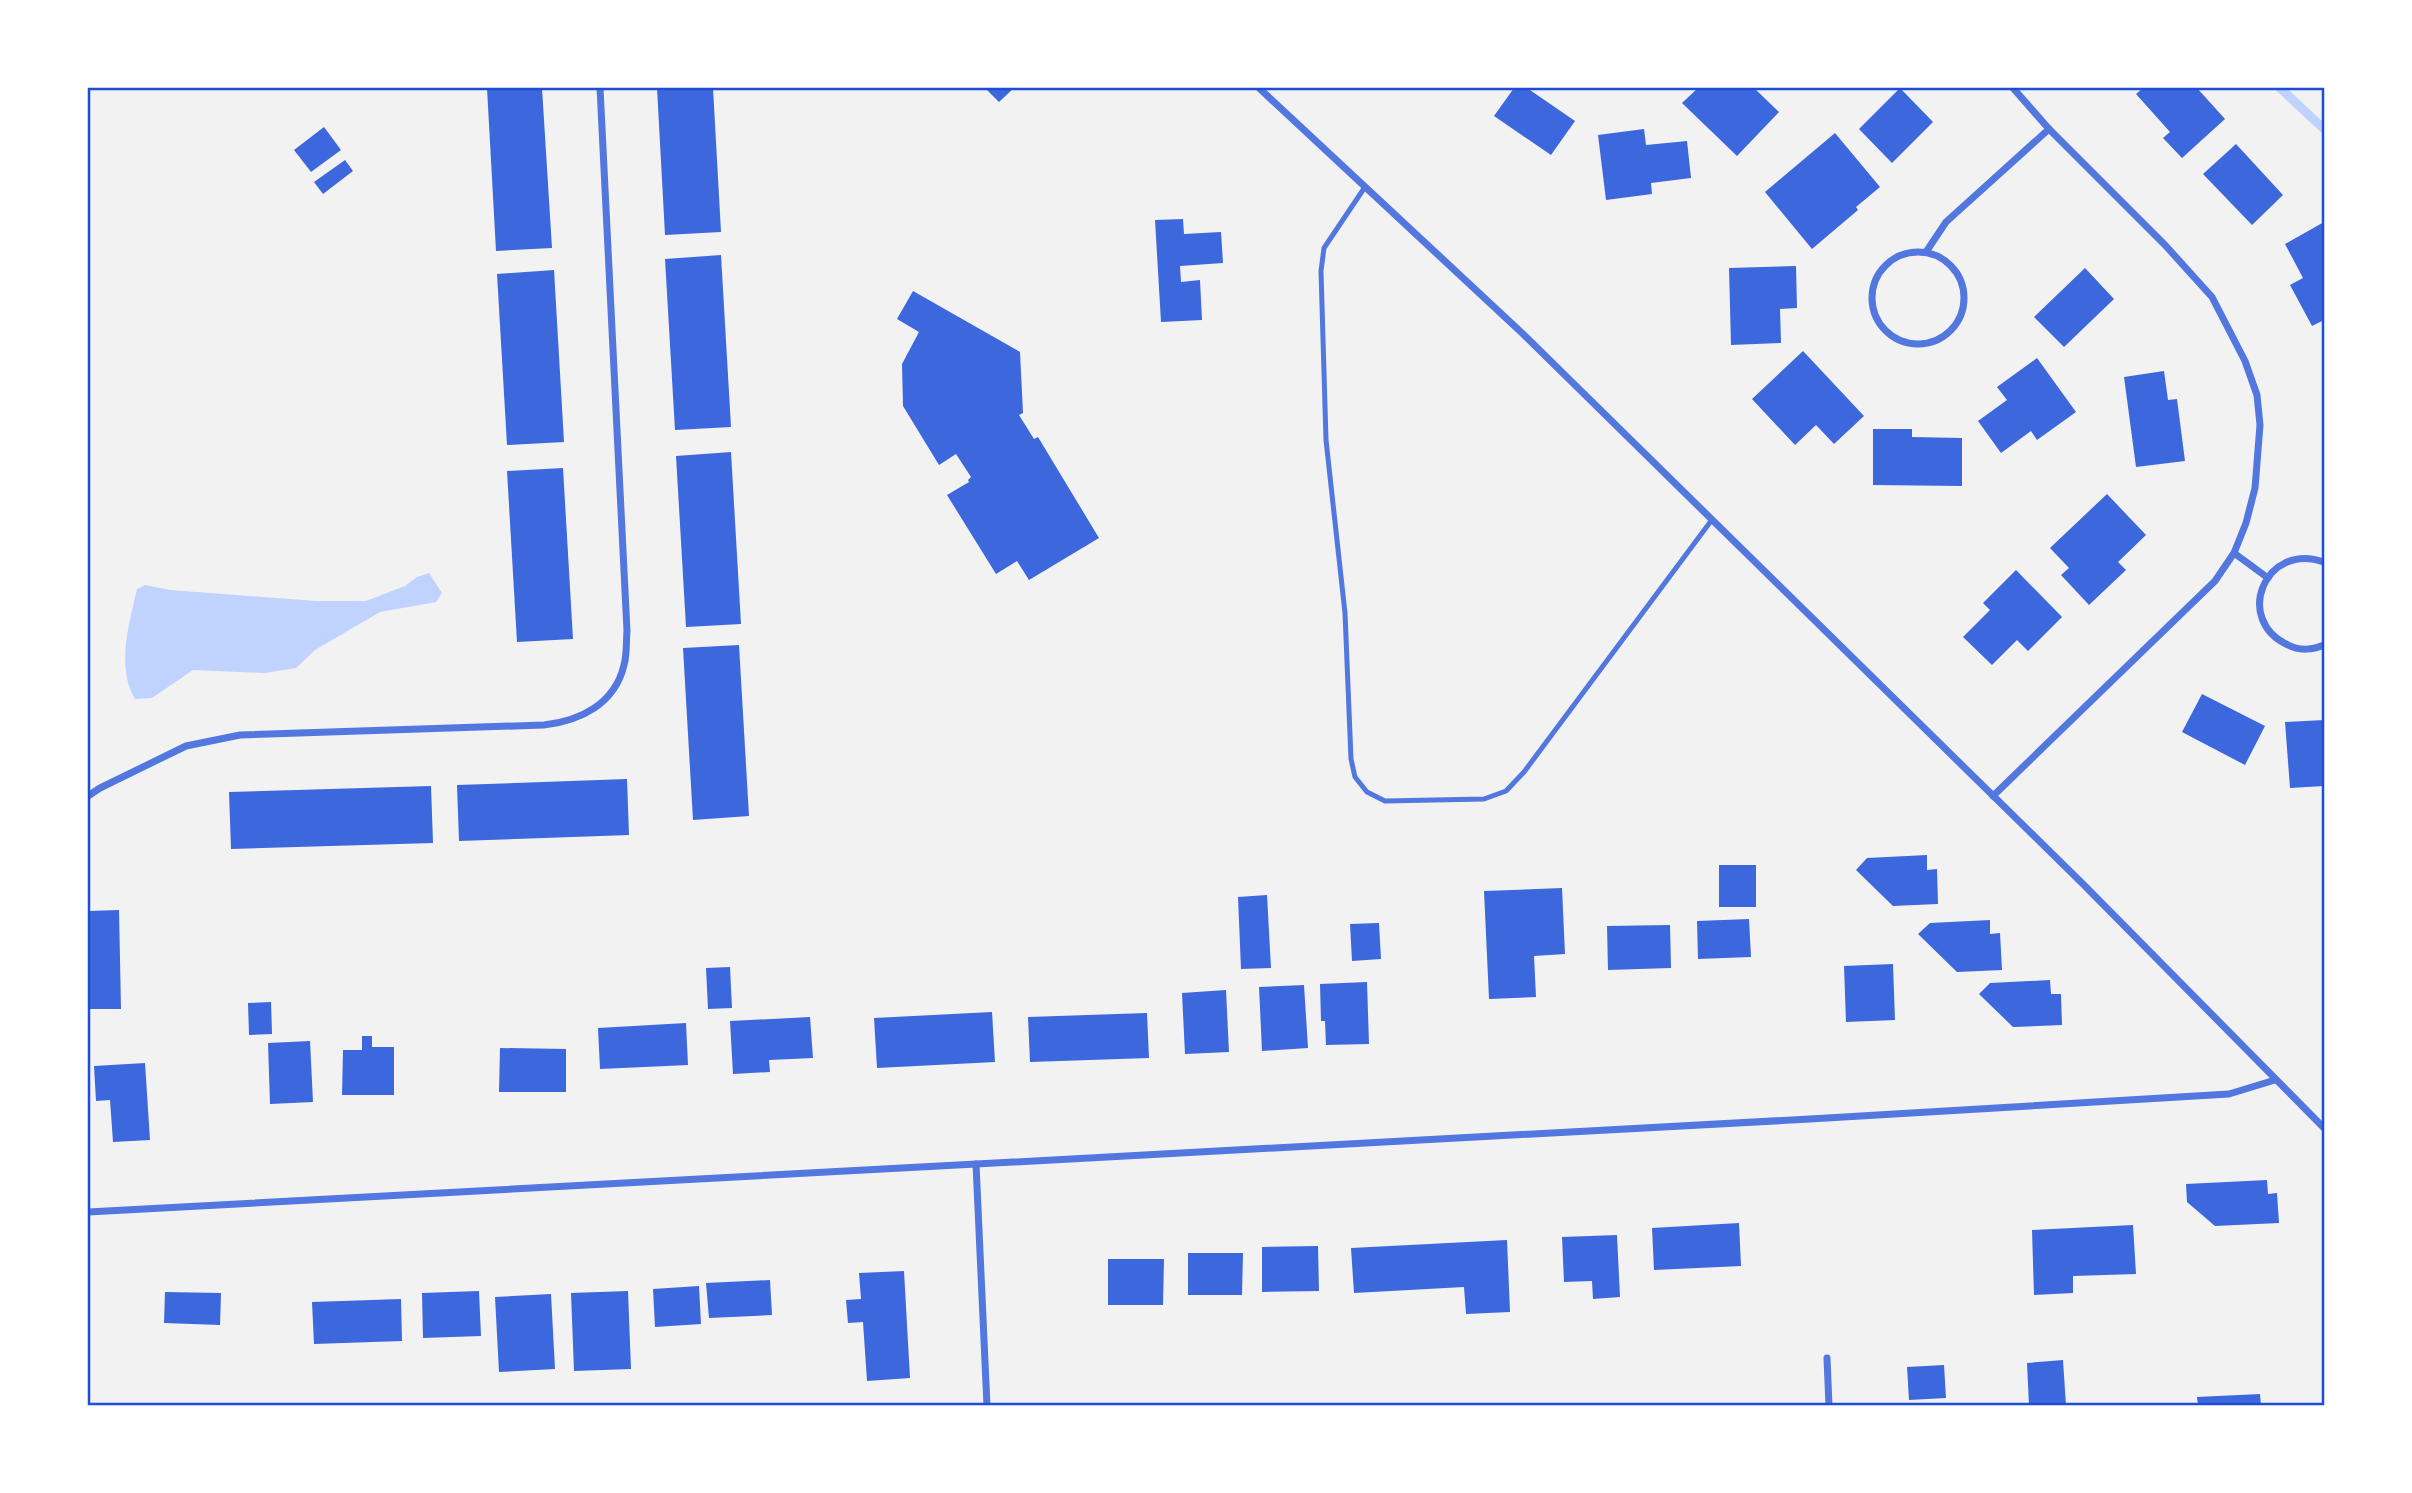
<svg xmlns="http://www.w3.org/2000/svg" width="2412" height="1493" font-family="Lato,sans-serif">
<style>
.water{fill:#bfd3fe}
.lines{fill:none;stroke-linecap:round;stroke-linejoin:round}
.stream{stroke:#bfd3fe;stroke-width:9}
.building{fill:#3d67dc}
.service{stroke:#5277de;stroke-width:5}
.minor{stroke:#5277de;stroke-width:7}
.neatline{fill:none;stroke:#1d4ed8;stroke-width:2.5}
</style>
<rect width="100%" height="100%" fill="#f2f2f2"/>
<!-- water -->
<path class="water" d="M 429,573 L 442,593 L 436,602 L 380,612 L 315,650 L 296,668 L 265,673 L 193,670 L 152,698 L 135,699 C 116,667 129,624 137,589 L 145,585 L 170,590 L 316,601 L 366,601 L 405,586 L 417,577 Z"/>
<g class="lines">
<!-- stream -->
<path class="stream" d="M 2280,88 L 2324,129"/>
</g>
<!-- building -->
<g class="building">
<path d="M 487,88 L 542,88 L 552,248 L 496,251 Z"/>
<path d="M 657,88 L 713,88 L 721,232 L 665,235 Z"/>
<path d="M 985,88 L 1014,88 L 999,102 Z"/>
<path d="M 1514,88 L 1527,88 L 1575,121 L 1551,155 L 1494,116 Z"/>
<path d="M 1698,88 L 1757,88 L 1755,89 L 1779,112 L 1737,156 L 1682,103 Z"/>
<path d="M 1900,88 L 1933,122 L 1892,163 L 1859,129 Z"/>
<path d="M 2143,88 L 2197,88 L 2225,119 L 2182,158 L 2163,138 L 2170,132 L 2136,94 Z"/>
<path d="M 324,127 L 341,150 L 311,172 L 294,150 Z"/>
<path d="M 1644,129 L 1646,145 L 1687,141 L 1691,178 L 1651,183 L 1652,194 L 1606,200 L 1598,135 Z"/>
<path d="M 1835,133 L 1880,187 L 1856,207 L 1858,210 L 1812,249 L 1765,192 Z"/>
<path d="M 2236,144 L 2283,195 L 2252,225 L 2203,174 Z"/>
<path d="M 345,160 L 353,171 L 323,194 L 314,182 Z"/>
<path d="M 1183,219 L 1184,234 L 1221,232 L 1223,263 L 1180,266 L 1181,282 L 1200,280 L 1202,320 L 1161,322 L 1155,220 Z"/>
<path d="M 2324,222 L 2324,320 L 2312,326 L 2290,285 L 2303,278 L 2285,244 Z"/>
<path d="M 721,255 L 731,427 L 675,430 L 665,259 Z"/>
<path d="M 1796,266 L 1797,308 L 1780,309 L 1781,343 L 1731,345 L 1729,268 Z"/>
<path d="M 2085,268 L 2114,299 L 2064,347 L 2034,317 Z"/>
<path d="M 554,270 L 564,442 L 507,445 L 497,274 Z"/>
<path d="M 913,291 L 1020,352 L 1023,413 L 1019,415 L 1034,439 L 1038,437 L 1099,538 L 1029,580 L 1017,561 L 996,574 L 947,495 L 969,482 L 968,480 L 971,477 L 956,454 L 939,465 L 903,406 L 902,364 L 919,332 L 897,319 Z"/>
<path d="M 1803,351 L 1864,416 L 1834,444 L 1816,425 L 1795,445 L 1752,399 Z"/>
<path d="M 2037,358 L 2076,412 L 2037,440 L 2031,431 L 2001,453 L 1978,421 L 2007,400 L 1997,387 Z"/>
<path d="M 2164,371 L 2168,400 L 2177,399 L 2185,461 L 2136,467 L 2124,377 Z"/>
<path d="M 1873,429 L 1912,429 L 1912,437 L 1962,438 L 1962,486 L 1873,485 Z"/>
<path d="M 731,452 L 741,624 L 686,627 L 676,456 Z"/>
<path d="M 563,468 L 573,639 L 517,642 L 507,471 Z"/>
<path d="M 2107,494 L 2146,535 L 2118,562 L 2126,570 L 2089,605 L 2061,575 L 2069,568 L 2050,548 Z"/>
<path d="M 2016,570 L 2062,617 L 2028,651 L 2017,640 L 1992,665 L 1963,637 L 1990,610 L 1983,603 Z"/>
<path d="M 739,645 L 749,816 L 693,820 L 683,648 Z"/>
<path d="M 2202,694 L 2265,726 L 2245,765 L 2182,732 Z"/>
<path d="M 2324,720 L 2324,786 L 2290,788 L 2285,722 Z"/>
<path d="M 627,779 L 629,835 L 459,841 L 457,785 Z"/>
<path d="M 431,786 L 433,843 L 231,849 L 229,792 Z"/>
<path d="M 1927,855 L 1927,870 L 1937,869 L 1938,904 L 1893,906 L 1856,870 L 1867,858 Z"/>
<rect x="1719" y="865" width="37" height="42"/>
<path d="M 1562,888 L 1565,954 L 1534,956 L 1536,997 L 1489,999 L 1484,891 Z"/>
<path d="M 1267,895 L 1271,968 L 1241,969 L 1238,897 Z"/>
<path d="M 119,910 L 121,1009 L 88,1009 L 88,911 Z"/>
<path d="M 1749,919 L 1751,957 L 1698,959 L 1697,921 Z"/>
<path d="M 1990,920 L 1990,934 L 2000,933 L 2002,970 L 1957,972 L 1918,934 L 1930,923 Z"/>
<path d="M 1379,923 L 1381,959 L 1352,961 L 1350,924 Z"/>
<path d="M 1670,925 L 1671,968 L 1608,970 L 1607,926 Z"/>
<path d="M 1893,964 L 1895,1020 L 1846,1022 L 1844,966 Z"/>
<path d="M 730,967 L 732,1008 L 708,1009 L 706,968 Z"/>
<path d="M 2050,980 L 2051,994 L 2061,994 L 2062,1025 L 2013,1027 L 1979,994 L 1990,983 Z"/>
<path d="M 1367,982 L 1369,1044 L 1326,1045 L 1325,1021 L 1321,1021 L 1320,984 Z"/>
<path d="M 1304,985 L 1308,1048 L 1262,1051 L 1259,987 Z"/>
<path d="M 1226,990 L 1229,1052 L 1185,1054 L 1182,993 Z"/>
<path d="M 271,1002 L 272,1034 L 249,1035 L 248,1003 Z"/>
<path d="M 992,1012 L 995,1062 L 877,1068 L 874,1018 Z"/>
<path d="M 1147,1013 L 1149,1058 L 1030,1062 L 1028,1017 Z"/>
<path d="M 810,1017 L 813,1058 L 769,1060 L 770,1072 L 733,1074 L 730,1021 Z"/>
<path d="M 686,1023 L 688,1065 L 600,1069 L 598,1028 Z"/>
<path d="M 362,1036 L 372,1036 L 372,1047 L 394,1047 L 394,1095 L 342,1095 L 343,1050 L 362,1050 Z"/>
<path d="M 310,1041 L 313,1102 L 270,1104 L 268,1043 Z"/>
<path d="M 500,1048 L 566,1049 L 566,1092 L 499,1092 Z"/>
<path d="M 145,1063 L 150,1140 L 113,1142 L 110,1100 L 96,1101 L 94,1066 Z"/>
<path d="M 2267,1180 L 2268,1194 L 2277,1193 L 2279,1223 L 2215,1226 L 2187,1202 L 2186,1184 Z"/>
<path d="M 1739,1223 L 1741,1266 L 1654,1270 L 1652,1228 Z"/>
<path d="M 2133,1225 L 2136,1274 L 2073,1276 L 2073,1293 L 2034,1295 L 2032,1230 Z"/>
<path d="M 1617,1235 L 1620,1297 L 1593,1299 L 1592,1281 L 1564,1282 L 1562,1237 Z"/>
<path d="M 1507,1240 L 1510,1312 L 1466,1314 L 1464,1287 L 1354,1293 L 1351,1248 Z"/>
<path d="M 1318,1246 L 1319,1291 L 1262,1292 L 1262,1247 Z"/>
<path d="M 1188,1253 L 1243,1253 L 1242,1295 L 1188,1295 Z"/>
<path d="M 1108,1259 L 1164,1259 L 1163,1305 L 1108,1305 Z"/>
<path d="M 904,1271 L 910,1378 L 867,1381 L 863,1322 L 848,1323 L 846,1300 L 861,1299 L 859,1273 Z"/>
<path d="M 770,1280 L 772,1315 L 709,1318 L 706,1283 Z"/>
<path d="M 699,1286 L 701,1324 L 655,1327 L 653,1289 Z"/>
<path d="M 479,1291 L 481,1336 L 423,1338 L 422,1293 Z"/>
<path d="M 628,1291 L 631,1369 L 574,1371 L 571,1293 Z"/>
<path d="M 165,1292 L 221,1293 L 220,1325 L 164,1323 Z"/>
<path d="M 551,1294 L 555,1369 L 499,1372 L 495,1297 Z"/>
<path d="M 401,1299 L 402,1341 L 314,1344 L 312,1302 Z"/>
<path d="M 2063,1360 L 2066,1406 L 2029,1406 L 2027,1363 Z"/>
<path d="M 1944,1365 L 1946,1398 L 1909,1400 L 1907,1367 Z"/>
<path d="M 2260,1394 L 2261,1406 L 2198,1406 L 2197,1397 Z"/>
</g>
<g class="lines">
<!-- service -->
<path class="service" d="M 1365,187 L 1324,248 L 1321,271 L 1326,440 L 1345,613 L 1351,759 L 1355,777 L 1367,792 L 1385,801 L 1484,799 L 1506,791 L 1524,772 L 1711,521"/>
<!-- minor -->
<g class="minor">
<path d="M 1259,88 L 1522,333 L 2084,885 L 2324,1128"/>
<circle cx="1918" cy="298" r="46"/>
<path d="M 1926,252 L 1946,222 L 2049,129"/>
<path d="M 2234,553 L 2268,578"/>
<path d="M 2324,562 C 2265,541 2233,620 2288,645 C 2299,651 2313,650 2324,645"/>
<path d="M 88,796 L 100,788 L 186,746 L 240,735 L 544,725 C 580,721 615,704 624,665 C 627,655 626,642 627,631 L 600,88"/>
<path d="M 1993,796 L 2215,581 L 2234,553 L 2246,523 L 2255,488 L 2260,425 L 2257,395 L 2245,361 L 2212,297 L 2165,245 L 2049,129 L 2013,88"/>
<path d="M 976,1164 L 987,1406"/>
<path d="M 88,1212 L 1810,1119 L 2229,1094 L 2275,1080"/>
<path d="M 1827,1358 L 1829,1406"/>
</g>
</g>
<!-- border -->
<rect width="2412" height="1493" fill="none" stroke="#ffffff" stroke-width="178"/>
<rect x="89" y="89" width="2234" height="1315" class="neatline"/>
</svg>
